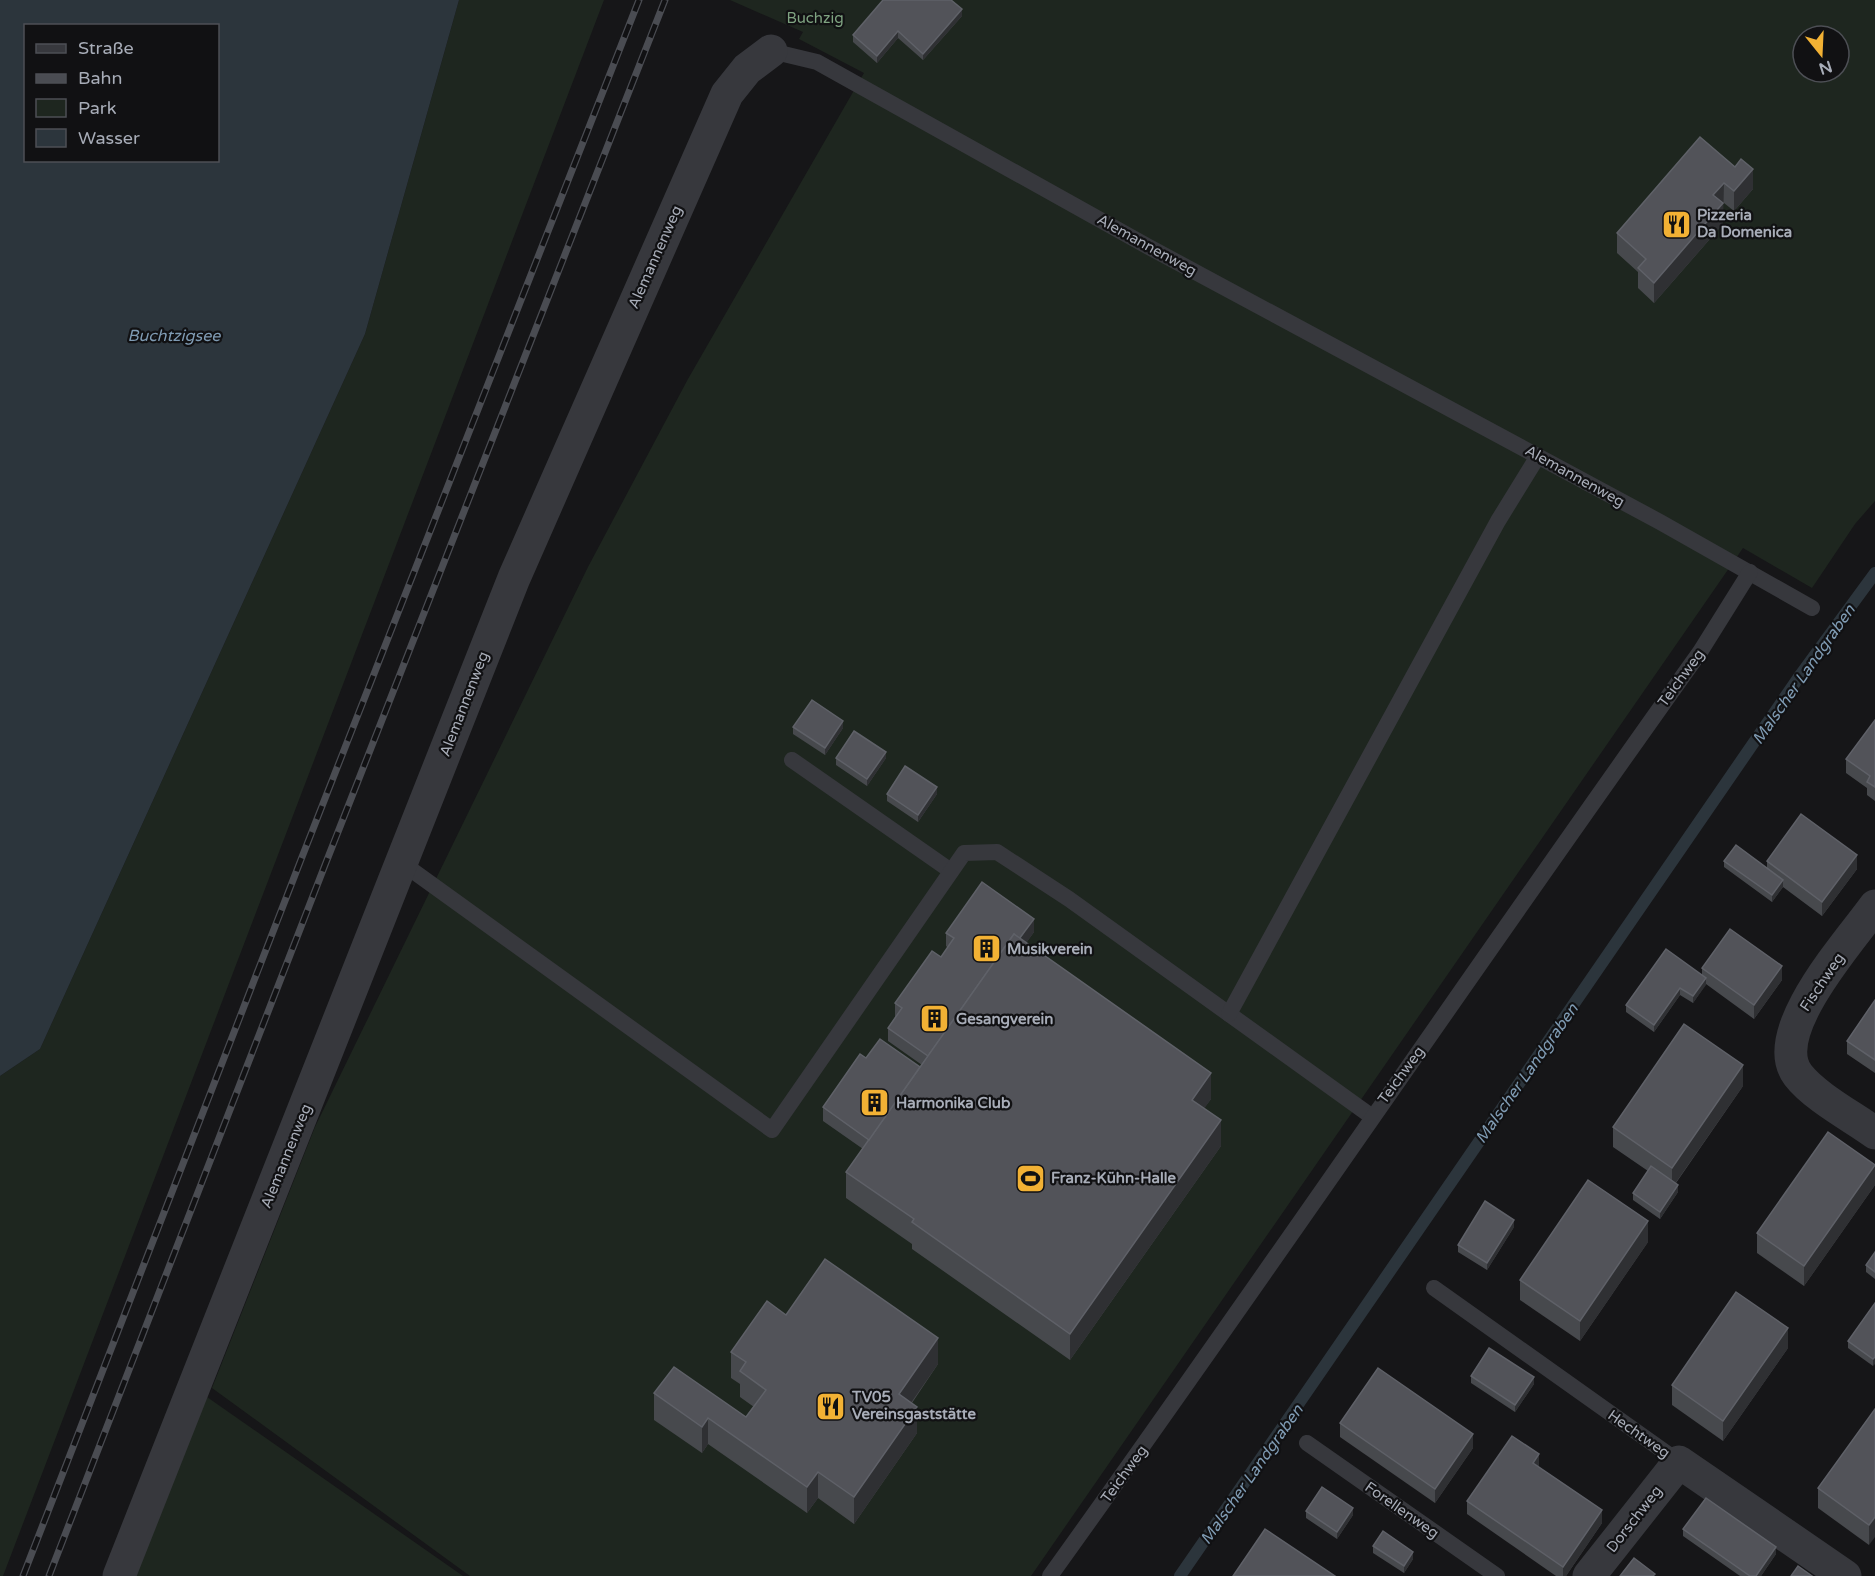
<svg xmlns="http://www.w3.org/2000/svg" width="1875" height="1576" font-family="'Varela Round',sans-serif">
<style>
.green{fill:#1e261f;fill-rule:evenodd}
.water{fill:#2c353c;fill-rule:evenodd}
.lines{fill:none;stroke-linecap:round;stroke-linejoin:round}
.stream{stroke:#2c353c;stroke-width:12}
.lane{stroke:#37383d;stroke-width:16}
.street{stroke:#37383d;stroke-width:33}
.rail-casing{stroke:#4a4c52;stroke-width:7}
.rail{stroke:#111113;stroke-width:4.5;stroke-dasharray:14;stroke-linecap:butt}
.wall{fill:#47494d}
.shaded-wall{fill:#2f3033}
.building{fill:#525359;stroke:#5f6168;stroke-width:1.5}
.labels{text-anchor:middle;stroke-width:4.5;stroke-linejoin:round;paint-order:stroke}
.park-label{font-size:15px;fill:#7fa381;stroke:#111113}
.poi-label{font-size:15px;font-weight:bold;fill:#a8adb8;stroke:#111113;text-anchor:start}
.street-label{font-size:15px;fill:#a8adb8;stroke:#111113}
.water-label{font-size:16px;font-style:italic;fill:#7f9bb3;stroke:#111113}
</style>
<rect width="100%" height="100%" fill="#161618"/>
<!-- green -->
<g class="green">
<path d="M 459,0 L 604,0 L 3,1576 L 0,1576 L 0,1076 L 40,1049 L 365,334 Z"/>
<path d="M 730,0 L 1875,0 L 1875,501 L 1855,524 L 1812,588 L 1743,548 L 1031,1576 L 470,1576 L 212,1388 L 315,1127 L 588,567 L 688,379 L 864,73 L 799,39 L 803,32 ZM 1803,36 L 1839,36 L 1839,72 L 1803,72 Z"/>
<path d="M 207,1397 L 463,1576 L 133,1576 Z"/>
</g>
<!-- water -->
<path class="water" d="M 0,0 L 459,0 L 365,334 L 40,1049 L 0,1076 ZM 26,26 L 218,26 L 218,160 L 26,160 Z"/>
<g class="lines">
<!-- stream -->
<path class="stream" d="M 1180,1576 L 1801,674 L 1875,573"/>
<!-- lane -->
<g class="lane">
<path d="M 771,51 L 817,62 L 1147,246 L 1660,522 L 1812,608"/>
<path d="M 792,760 L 951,871"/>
<path d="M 402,863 L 772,1130 L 964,853 L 997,852 L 1069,899 L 1371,1116"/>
<path d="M 1229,1014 L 1498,521 L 1538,456"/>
<path d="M 1434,1288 L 1679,1462"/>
<path d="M 1307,1443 L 1497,1576"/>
<path d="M 1050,1576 C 1270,1270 1481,958 1700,652 L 1750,572"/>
</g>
<!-- street -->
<g class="street">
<path d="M 1875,906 C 1850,941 1766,1033 1798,1075 C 1815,1097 1853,1117 1875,1133"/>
<path d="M 119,1576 L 514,578 L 727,94 L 747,69 L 771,51"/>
<path d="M 1589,1576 L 1679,1462 L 1845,1576"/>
</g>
<defs>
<g id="rail">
<path d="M 23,1576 L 302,857 L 639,0"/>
<path d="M 49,1576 L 325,865 L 665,0"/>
</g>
</defs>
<!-- rail casing -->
<use href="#rail" class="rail-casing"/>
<!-- rail -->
<use href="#rail" class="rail"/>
</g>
<!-- wall -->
<g class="wall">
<path d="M 962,16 L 923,60 L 898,38 L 877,63 L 853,42 L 853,35 Z"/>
<path d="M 1735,167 L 1753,189 L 1734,211 L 1724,203 L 1723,204 L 1723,224 L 1654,303 L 1638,288 L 1638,272 L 1617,253 L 1617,233 Z"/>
<path d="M 1875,720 L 1875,801 L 1867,795 L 1867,788 L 1846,773 L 1846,759 Z"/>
<path d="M 793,727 L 843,728 L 825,755 L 793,734 Z"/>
<path d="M 836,758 L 886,758 L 867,786 L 836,765 Z"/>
<path d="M 887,794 L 937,794 L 918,822 L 887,801 Z"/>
<path d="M 1724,861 L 1767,868 L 1767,861 L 1857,869 L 1822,916 L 1783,887 L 1772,902 L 1724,867 Z"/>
<path d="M 1034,932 L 1026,943 L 1211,1099 L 1204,1108 L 1221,1146 L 1070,1360 L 912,1249 L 912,1244 L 846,1198 L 846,1172 L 863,1149 L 823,1121 L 823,1107 L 866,1058 L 920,1067 L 922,1065 L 888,1041 L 888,1028 L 895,1017 L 895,1003 L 941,957 L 948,948 L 946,946 L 946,933 Z"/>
<path d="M 1702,968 L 1782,980 L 1754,1019 L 1706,984 L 1693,1003 L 1680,995 L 1654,1032 L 1626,1012 L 1626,1005 L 1702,975 Z"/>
<path d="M 1875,1000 L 1875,1073 L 1847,1054 L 1847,1041 Z"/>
<path d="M 1743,1086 L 1676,1183 L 1678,1192 L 1660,1219 L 1633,1200 L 1633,1193 L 1648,1171 L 1613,1147 L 1613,1127 Z"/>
<path d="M 1875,1185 L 1804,1286 L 1757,1253 L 1757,1233 Z"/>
<path d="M 1514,1227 L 1487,1270 L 1458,1252 L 1458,1245 Z"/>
<path d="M 1648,1242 L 1580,1341 L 1520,1300 L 1520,1280 Z"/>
<path d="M 1875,1252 L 1875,1279 L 1866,1272 L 1866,1265 Z"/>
<path d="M 1875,1303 L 1873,1366 L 1848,1348 L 1848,1341 Z"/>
<path d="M 786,1315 L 938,1364 L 912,1403 L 917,1433 L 854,1524 L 818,1498 L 807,1513 L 708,1444 L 702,1453 L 654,1420 L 654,1393 L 746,1417 L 754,1407 L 740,1397 L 740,1384 L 731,1378 L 731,1352 Z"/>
<path d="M 1788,1348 L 1723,1441 L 1672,1405 L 1672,1385 Z"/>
<path d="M 1471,1376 L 1534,1384 L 1515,1412 L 1471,1383 Z"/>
<path d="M 1875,1409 L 1869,1545 L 1818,1508 L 1818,1488 Z"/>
<path d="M 1340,1423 L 1473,1448 L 1435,1503 L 1340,1437 Z"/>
<path d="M 1539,1467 L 1602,1523 L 1566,1576 L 1556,1576 L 1467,1514 L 1467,1501 Z"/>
<path d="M 1306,1511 L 1353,1515 L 1337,1539 L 1306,1518 Z"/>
<path d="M 1683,1529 L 1776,1554 L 1761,1576 L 1740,1576 L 1683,1536 Z"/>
<path d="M 1373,1546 L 1413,1559 L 1404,1573 L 1373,1553 Z"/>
</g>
<!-- shaded-wall -->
<g class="shaded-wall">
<path d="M 962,9 L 962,16 L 923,60 L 923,54 Z"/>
<path d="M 898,31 L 898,38 L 877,63 L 877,56 Z"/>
<path d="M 1753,169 L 1753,189 L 1734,211 L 1734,191 Z"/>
<path d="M 1724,183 L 1723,224 L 1654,303 L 1654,283 L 1713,195 Z"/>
<path d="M 843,721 L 843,728 L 825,755 L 825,748 Z"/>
<path d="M 886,752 L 886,758 L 867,786 L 867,779 Z"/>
<path d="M 937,787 L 937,794 L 918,822 L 918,815 Z"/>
<path d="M 1857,855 L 1857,869 L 1822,916 L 1822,902 Z"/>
<path d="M 1783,880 L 1783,887 L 1772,902 L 1772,895 Z"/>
<path d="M 1034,919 L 1034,932 L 934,1074 L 934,1060 Z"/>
<path d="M 1782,966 L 1782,980 L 1754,1019 L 1754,1005 Z"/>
<path d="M 1706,978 L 1706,985 L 1693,1003 L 1693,996 Z"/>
<path d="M 1680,988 L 1680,995 L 1654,1032 L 1654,1025 Z"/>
<path d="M 1743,1065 L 1743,1086 L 1672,1188 L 1672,1168 Z"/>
<path d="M 1211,1073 L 1211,1099 L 1192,1126 L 1192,1100 Z"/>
<path d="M 1221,1120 L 1221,1146 L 1070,1360 L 1070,1334 Z"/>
<path d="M 1875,1165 L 1875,1185 L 1804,1286 L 1804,1266 Z"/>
<path d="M 1678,1185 L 1678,1192 L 1660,1219 L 1660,1212 Z"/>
<path d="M 1514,1220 L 1514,1227 L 1487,1270 L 1487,1263 Z"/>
<path d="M 1648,1221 L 1648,1242 L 1580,1341 L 1580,1321 Z"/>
<path d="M 1788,1328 L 1788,1348 L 1723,1441 L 1723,1421 Z"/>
<path d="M 938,1338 L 938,1364 L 899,1420 L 899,1394 Z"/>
<path d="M 1875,1357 L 1875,1364 L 1873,1366 L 1873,1359 Z"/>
<path d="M 1534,1377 L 1534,1384 L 1515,1412 L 1515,1405 Z"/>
<path d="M 917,1407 L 917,1433 L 854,1524 L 854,1497 Z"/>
<path d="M 708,1418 L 708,1444 L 702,1453 L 702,1427 Z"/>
<path d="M 1473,1434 L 1473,1448 L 1435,1503 L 1435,1489 Z"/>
<path d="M 1539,1454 L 1539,1468 L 1533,1463 Z"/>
<path d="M 818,1472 L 818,1498 L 807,1513 L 807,1487 Z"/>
<path d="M 1353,1508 L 1353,1515 L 1337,1539 L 1337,1532 Z"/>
<path d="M 1602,1510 L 1602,1523 L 1566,1576 L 1563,1576 L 1563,1567 Z"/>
<path d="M 1875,1517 L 1875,1537 L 1869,1545 L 1869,1525 Z"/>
<path d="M 1776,1547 L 1776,1554 L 1761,1576 L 1756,1576 Z"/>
<path d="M 1413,1552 L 1413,1559 L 1404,1573 L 1404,1566 Z"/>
</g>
<!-- building -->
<g class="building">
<path d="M 883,0 L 951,0 L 962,9 L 923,54 L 898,31 L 877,56 L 853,35 Z"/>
<path d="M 1700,137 L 1735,167 L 1741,159 L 1753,169 L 1734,191 L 1724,183 L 1713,195 L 1723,203 L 1654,283 L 1638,268 L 1646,259 L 1617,233 Z"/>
<path d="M 812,700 L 843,721 L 825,748 L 793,727 Z"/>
<path d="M 1875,720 L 1875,787 L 1867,782 L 1870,776 L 1846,759 Z"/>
<path d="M 854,731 L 886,752 L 867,779 L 836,758 Z"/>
<path d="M 905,766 L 937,787 L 918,815 L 887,794 Z"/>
<path d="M 1801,814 L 1857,855 L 1822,902 L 1767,861 Z"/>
<path d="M 1736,845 L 1783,880 L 1772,895 L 1724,861 Z"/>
<path d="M 982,882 L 1034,919 L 1019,939 L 1014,934 L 928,1056 L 888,1028 L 902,1008 L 895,1003 L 932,951 L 941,957 L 954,938 L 946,933 Z"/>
<path d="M 1730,929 L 1782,966 L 1754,1005 L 1702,968 Z"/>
<path d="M 1014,934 L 1211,1073 L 1192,1100 L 1221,1120 L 1070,1334 L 912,1222 L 914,1219 L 846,1172 Z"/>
<path d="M 1666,949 L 1706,978 L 1693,996 L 1680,988 L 1654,1025 L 1626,1005 Z"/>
<path d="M 1875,1000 L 1875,1060 L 1847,1041 Z"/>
<path d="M 1684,1024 L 1743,1065 L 1672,1168 L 1613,1127 Z"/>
<path d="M 880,1039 L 920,1067 L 869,1140 L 823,1107 L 860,1054 L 866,1058 Z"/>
<path d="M 1828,1132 L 1875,1165 L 1804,1266 L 1757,1233 Z"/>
<path d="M 1651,1166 L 1678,1185 L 1660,1212 L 1633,1193 Z"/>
<path d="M 1588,1180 L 1648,1221 L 1580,1321 L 1520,1280 Z"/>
<path d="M 1485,1201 L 1514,1220 L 1487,1263 L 1458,1245 Z"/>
<path d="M 1875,1252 L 1875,1272 L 1866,1265 Z"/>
<path d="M 825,1259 L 938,1338 L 899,1394 L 917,1407 L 854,1497 L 818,1472 L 807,1487 L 708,1418 L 702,1427 L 654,1393 L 674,1367 L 746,1417 L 766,1390 L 740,1371 L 746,1362 L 731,1352 L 767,1301 L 786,1315 Z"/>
<path d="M 1736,1292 L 1788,1328 L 1723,1421 L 1672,1385 Z"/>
<path d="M 1875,1303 L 1875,1357 L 1873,1359 L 1848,1341 Z"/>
<path d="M 1489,1348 L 1534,1377 L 1515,1405 L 1471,1376 Z"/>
<path d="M 1378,1368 L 1473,1434 L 1435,1489 L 1340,1423 Z"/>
<path d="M 1875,1409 L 1875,1517 L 1869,1525 L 1818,1488 Z"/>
<path d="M 1512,1436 L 1539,1454 L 1533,1463 L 1602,1510 L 1563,1567 L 1467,1501 Z"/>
<path d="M 1322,1487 L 1353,1508 L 1337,1532 L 1306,1511 Z"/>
<path d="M 1706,1498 L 1776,1547 L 1756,1576 L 1750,1576 L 1683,1529 Z"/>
<path d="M 1265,1529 L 1335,1576 L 1233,1576 Z"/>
<path d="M 1383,1531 L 1413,1552 L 1404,1566 L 1373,1546 Z"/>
<path d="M 1634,1558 L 1655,1574 L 1653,1576 L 1620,1576 Z"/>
<path d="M 1798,1566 L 1812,1576 L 1791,1576 Z"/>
</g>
<!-- icons -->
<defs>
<symbol id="restaurant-square" viewBox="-11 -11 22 22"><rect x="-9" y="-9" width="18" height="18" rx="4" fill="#f2b134" stroke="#111113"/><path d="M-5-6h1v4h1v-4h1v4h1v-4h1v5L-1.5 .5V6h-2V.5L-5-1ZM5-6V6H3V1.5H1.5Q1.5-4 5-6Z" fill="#111"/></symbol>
<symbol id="building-square" viewBox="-11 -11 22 22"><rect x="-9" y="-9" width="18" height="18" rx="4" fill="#f2b134" stroke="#111113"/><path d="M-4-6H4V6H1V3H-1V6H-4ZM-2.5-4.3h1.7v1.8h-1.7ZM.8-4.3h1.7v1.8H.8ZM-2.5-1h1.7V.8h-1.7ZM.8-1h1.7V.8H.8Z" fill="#111"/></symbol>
<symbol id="stadium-square" viewBox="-11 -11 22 22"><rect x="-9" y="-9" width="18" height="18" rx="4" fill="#f2b134" stroke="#111113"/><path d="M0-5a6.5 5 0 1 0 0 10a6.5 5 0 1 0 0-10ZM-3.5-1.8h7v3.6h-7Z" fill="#111"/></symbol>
</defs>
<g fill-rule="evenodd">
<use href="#restaurant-square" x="1660" y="208" width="33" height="33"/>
<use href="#building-square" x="970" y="932" width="33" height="33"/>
<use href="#building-square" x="918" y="1002" width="33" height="33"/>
<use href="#building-square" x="858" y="1086" width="33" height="33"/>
<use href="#stadium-square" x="1014" y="1162" width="33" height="33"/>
<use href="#restaurant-square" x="814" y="1390" width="33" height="33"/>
</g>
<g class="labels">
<!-- park labels -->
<g class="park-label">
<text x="815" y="23">Buchzig</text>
</g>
<!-- poi labels -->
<g class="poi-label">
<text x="1697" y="220">Pizzeria<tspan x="1697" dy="17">Da Domenica</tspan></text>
<text x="1007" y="954">Musikverein</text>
<text x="956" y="1024">Gesangverein</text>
<text x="896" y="1108">Harmonika Club</text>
<text x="1051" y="1183">Franz-Kühn-Halle</text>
<text x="852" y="1402">TV05<tspan x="852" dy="17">Vereinsgaststätte</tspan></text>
</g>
<!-- street labels -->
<g class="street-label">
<text transform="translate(1147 245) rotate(29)" y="5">Alemannenweg</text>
<text transform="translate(655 257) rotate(-66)" y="5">Alemannenweg</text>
<text transform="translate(1575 476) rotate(29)" y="5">Alemannenweg</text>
<text transform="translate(1681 678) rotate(-54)" y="5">Teichweg</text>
<text transform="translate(464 704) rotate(-69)" y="5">Alemannenweg</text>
<text transform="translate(1822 982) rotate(-56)" y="5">Fischweg</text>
<text transform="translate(1401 1075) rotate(-54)" y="5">Teichweg</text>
<text transform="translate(286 1156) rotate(-68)" y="5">Alemannenweg</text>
<text transform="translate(1639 1434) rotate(35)" y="5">Hechtweg</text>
<text transform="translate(1124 1474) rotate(-54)" y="5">Teichweg</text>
<text transform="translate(1402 1510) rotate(35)" y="5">Forellenweg</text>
<text transform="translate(1634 1519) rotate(-52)" y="5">Dorschweg</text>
</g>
<!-- water labels -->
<g class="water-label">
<text x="174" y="341">Buchtzigsee</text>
<text transform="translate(1803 674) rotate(-55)" y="6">Malscher Landgraben</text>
<text transform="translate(1526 1073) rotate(-55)" y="6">Malscher Landgraben</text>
<text transform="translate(1251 1474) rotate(-55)" y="6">Malscher Landgraben</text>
</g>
</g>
<!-- legend -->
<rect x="24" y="24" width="195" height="138" fill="#111113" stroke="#4d4f55" stroke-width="1.5"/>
<rect x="36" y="44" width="30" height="9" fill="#37383d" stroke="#4d4f55" stroke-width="1.5"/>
<text x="78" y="54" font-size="18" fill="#a8adb8">Straße</text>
<rect x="36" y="74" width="30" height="9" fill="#4a4c52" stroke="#4d4f55" stroke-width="1.5"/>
<text x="78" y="84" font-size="18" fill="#a8adb8">Bahn</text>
<rect x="36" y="99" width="30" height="18" fill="#1e261f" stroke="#4d4f55" stroke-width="1.5"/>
<text x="78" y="114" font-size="18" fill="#a8adb8">Park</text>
<rect x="36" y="129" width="30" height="18" fill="#2c353c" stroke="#4d4f55" stroke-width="1.5"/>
<text x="78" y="144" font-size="18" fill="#a8adb8">Wasser</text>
<!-- north arrow -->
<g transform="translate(1821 54) rotate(162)"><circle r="28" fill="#111113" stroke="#4d4f55" stroke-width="1.5"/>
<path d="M0-4.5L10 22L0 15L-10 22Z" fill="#f2b134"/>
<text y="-9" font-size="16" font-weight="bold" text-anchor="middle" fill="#a8adb8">N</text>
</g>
</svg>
